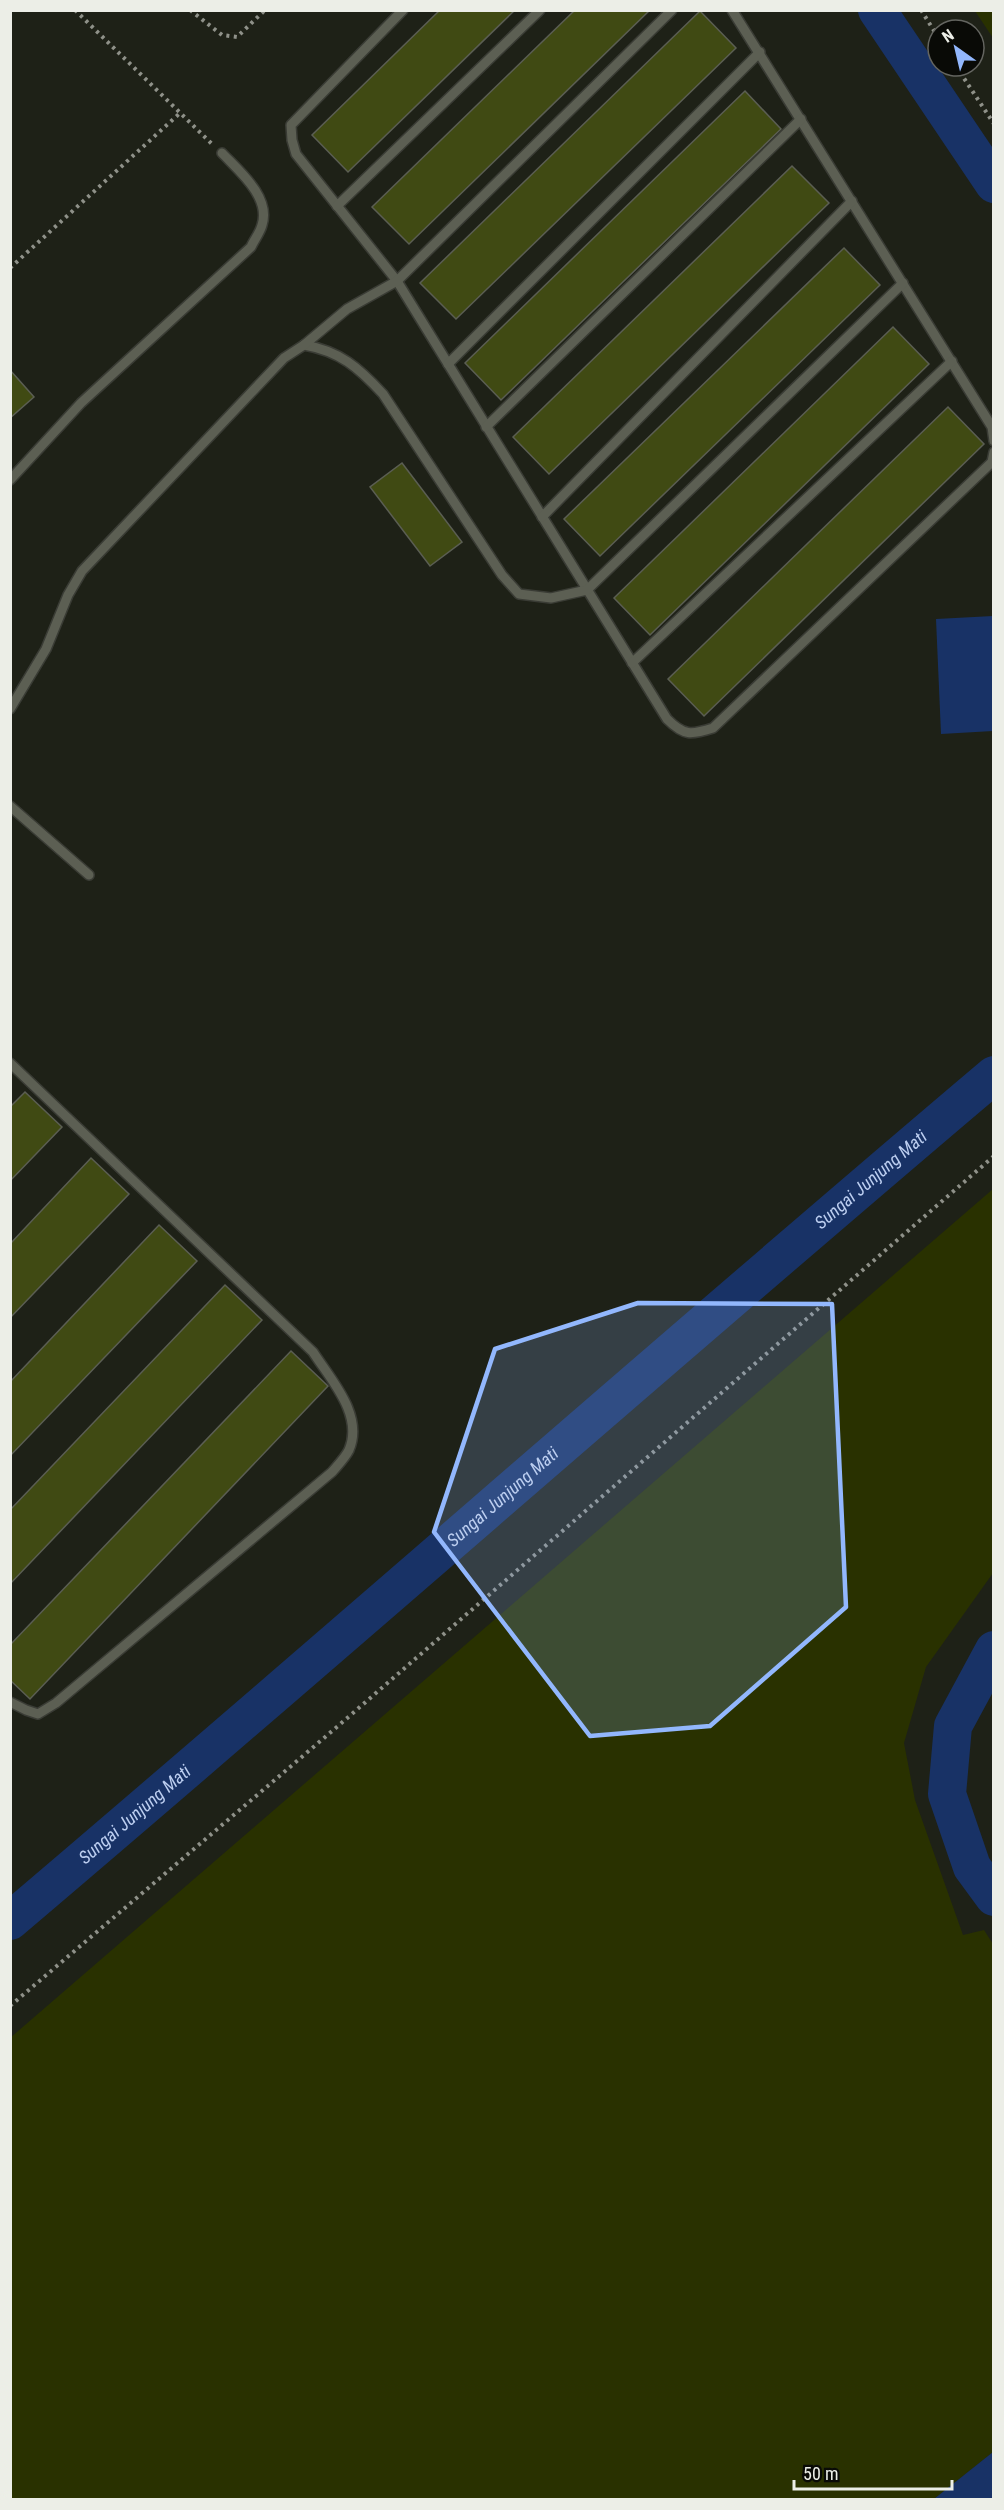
<svg xmlns="http://www.w3.org/2000/svg" width="1004" height="2510" font-family="'Roboto Condensed',sans-serif">
<style>
.green{fill:#293100}
.water{fill:#183266}
.lines{fill:none;stroke-linecap:round;stroke-linejoin:round}
.river{stroke:#183266;stroke-width:38}
.building{fill:#404a13;stroke:#5b5e53;stroke-width:1.5}
.lane-casing{stroke:#3a3c35;stroke-width:12}
.path{stroke:#8f9189;stroke-width:4;stroke-dasharray:3 4.5;stroke-linecap:butt}
.lane{stroke:#5c5f53;stroke-width:9}
.marked{fill:#92b7fd;fill-opacity:0.2;stroke:#92b7fd;stroke-width:4.5;stroke-linejoin:round}
.labels{text-anchor:middle;stroke-width:6;stroke-linejoin:round;paint-order:stroke}
.water-label{font-size:18px;font-style:italic;fill:#bccef0;stroke:#090a06}
</style>
<rect width="100%" height="100%" fill="#1e2117"/>
<!-- green -->
<g class="green">
<path d="M 975,11 L 993,11 L 993,38 Z"/>
<path d="M 993,1189 L 993,1573 L 926,1667 L 904,1743 L 915,1800 L 963,1935 L 984,1930 L 993,1944 L 993,2452 L 934,2499 L 11,2499 L 10,2038 Z"/>
</g>
<!-- water -->
<g class="water">
<path d="M 993,616 L 993,731 L 941,734 L 936,619 Z"/>
<path d="M 993,2452 L 993,2499 L 934,2499 Z"/>
</g>
<g class="lines">
<!-- river -->
<g class="river">
<path d="M 877,10 L 994,184"/>
<path d="M 994,1650 L 953,1726 L 947,1794 L 972,1867 L 994,1897"/>
<path id="s1" d="M 10,1921 C 340,1641 664,1354 994,1075"/>
</g>
</g>
<!-- building -->
<g class="building">
<path d="M 440,10 L 515,10 L 348,172 L 312,135 Z"/>
<path d="M 575,10 L 650,10 L 409,244 L 372,207 Z"/>
<path d="M 700,11 L 736,48 L 456,319 L 420,283 Z"/>
<path d="M 745,91 L 781,129 L 501,400 L 465,363 Z"/>
<path d="M 792,166 L 829,203 L 549,474 L 513,437 Z"/>
<path d="M 844,248 L 880,285 L 600,556 L 564,519 Z"/>
<path d="M 893,327 L 929,364 L 650,635 L 614,598 Z"/>
<path d="M 10,370 L 34,397 L 10,418 Z"/>
<path d="M 948,407 L 984,444 L 704,716 L 668,679 Z"/>
<path d="M 402,463 L 462,542 L 430,566 L 370,487 Z"/>
<path d="M 25,1092 L 62,1127 L 10,1181 L 10,1107 Z"/>
<path d="M 91,1158 L 129,1194 L 10,1318 L 10,1244 Z"/>
<path d="M 159,1225 L 197,1261 L 10,1456 L 10,1382 Z"/>
<path d="M 225,1285 L 262,1320 L 10,1584 L 10,1510 Z"/>
<path d="M 291,1351 L 328,1386 L 30,1699 L 10,1680 L 10,1645 Z"/>
</g>
<g class="lines">
<defs>
<g id="lane">
<path d="M 403,10 L 291,125 L 292,140 L 296,154 L 397,281 L 667,719 C 684,736 691,735 713,728 L 992,462 L 994,452"/>
<path d="M 732,10 L 992,427 L 994,441"/>
<path d="M 337,206 L 540,10"/>
<path d="M 304,345 C 340,351 359,368 383,394 L 502,575 L 519,594 L 551,598 L 587,590 L 903,283"/>
<path d="M 448,364 L 760,52"/>
<path d="M 486,427 L 801,119"/>
<path d="M 10,480 L 81,403 L 251,247 C 254,240 260,233 262,225 C 271,197 239,171 222,153"/>
<path d="M 542,517 L 852,201"/>
<path d="M 632,663 L 952,361"/>
<path d="M 10,709 L 46,649 L 68,595 L 82,571 L 284,358 L 304,345 L 347,309 L 397,281 L 672,10"/>
<path d="M 10,806 L 89,875"/>
<path d="M 10,1063 L 313,1352 C 331,1380 364,1415 349,1450 C 345,1458 337,1466 332,1472 L 56,1703 L 38,1714 L 26,1710 L 10,1702"/>
</g>
</defs>
<!-- lane casing -->
<use href="#lane" class="lane-casing"/>
<!-- path -->
<g class="path">
<path d="M 75,10 L 212,144"/>
<path d="M 190,10 L 222,35 L 237,37 L 265,10"/>
<path d="M 921,10 L 938,37"/>
<path d="M 956,66 L 994,124"/>
<path d="M 10,268 L 180,113"/>
<path d="M 10,2006 L 338,1726 L 994,1156"/>
</g>
<!-- lane -->
<use href="#lane" class="lane"/>
</g>
<!-- marked area -->
<path class="marked" d="M 638,1303 L 832,1304 L 846,1607 L 710,1726 L 590,1736 L 434,1532 L 495,1349 Z"/>
<g class="labels">
<!-- water labels -->
<g class="water-label">
<text dy="6" stroke="none"><textPath href="#s1" startOffset="1136">Sungai Junjung Mati</textPath></text>
<text dy="6" stroke="none"><textPath href="#s1" startOffset="650">Sungai Junjung Mati</textPath></text>
<text dy="6" stroke="none"><textPath href="#s1" startOffset="164">Sungai Junjung Mati</textPath></text>
</g>
</g>
<!-- border -->
<rect width="1004" height="2510" fill="none" stroke="#eceee7" stroke-width="24"/>
<!-- north arrow -->
<g transform="translate(956 48) rotate(326)"><circle r="28" fill="#090a06" stroke="#646560" stroke-width="1.5"/>
<path d="M0-4.5L10 22L0 15L-10 22Z" fill="#92b7fd"/>
<text y="-9" font-size="16" font-weight="bold" text-anchor="middle" fill="#eceee7">N</text>
</g>
<!-- scale -->
<path d="M794 2480v9h158v-9" fill="none" stroke="#eceee7" stroke-width="3"/>
<text x="803" y="2480" font-size="18" fill="#eceee7" stroke="#090a06" stroke-width="4.5" paint-order="stroke">50 m</text>
</svg>
